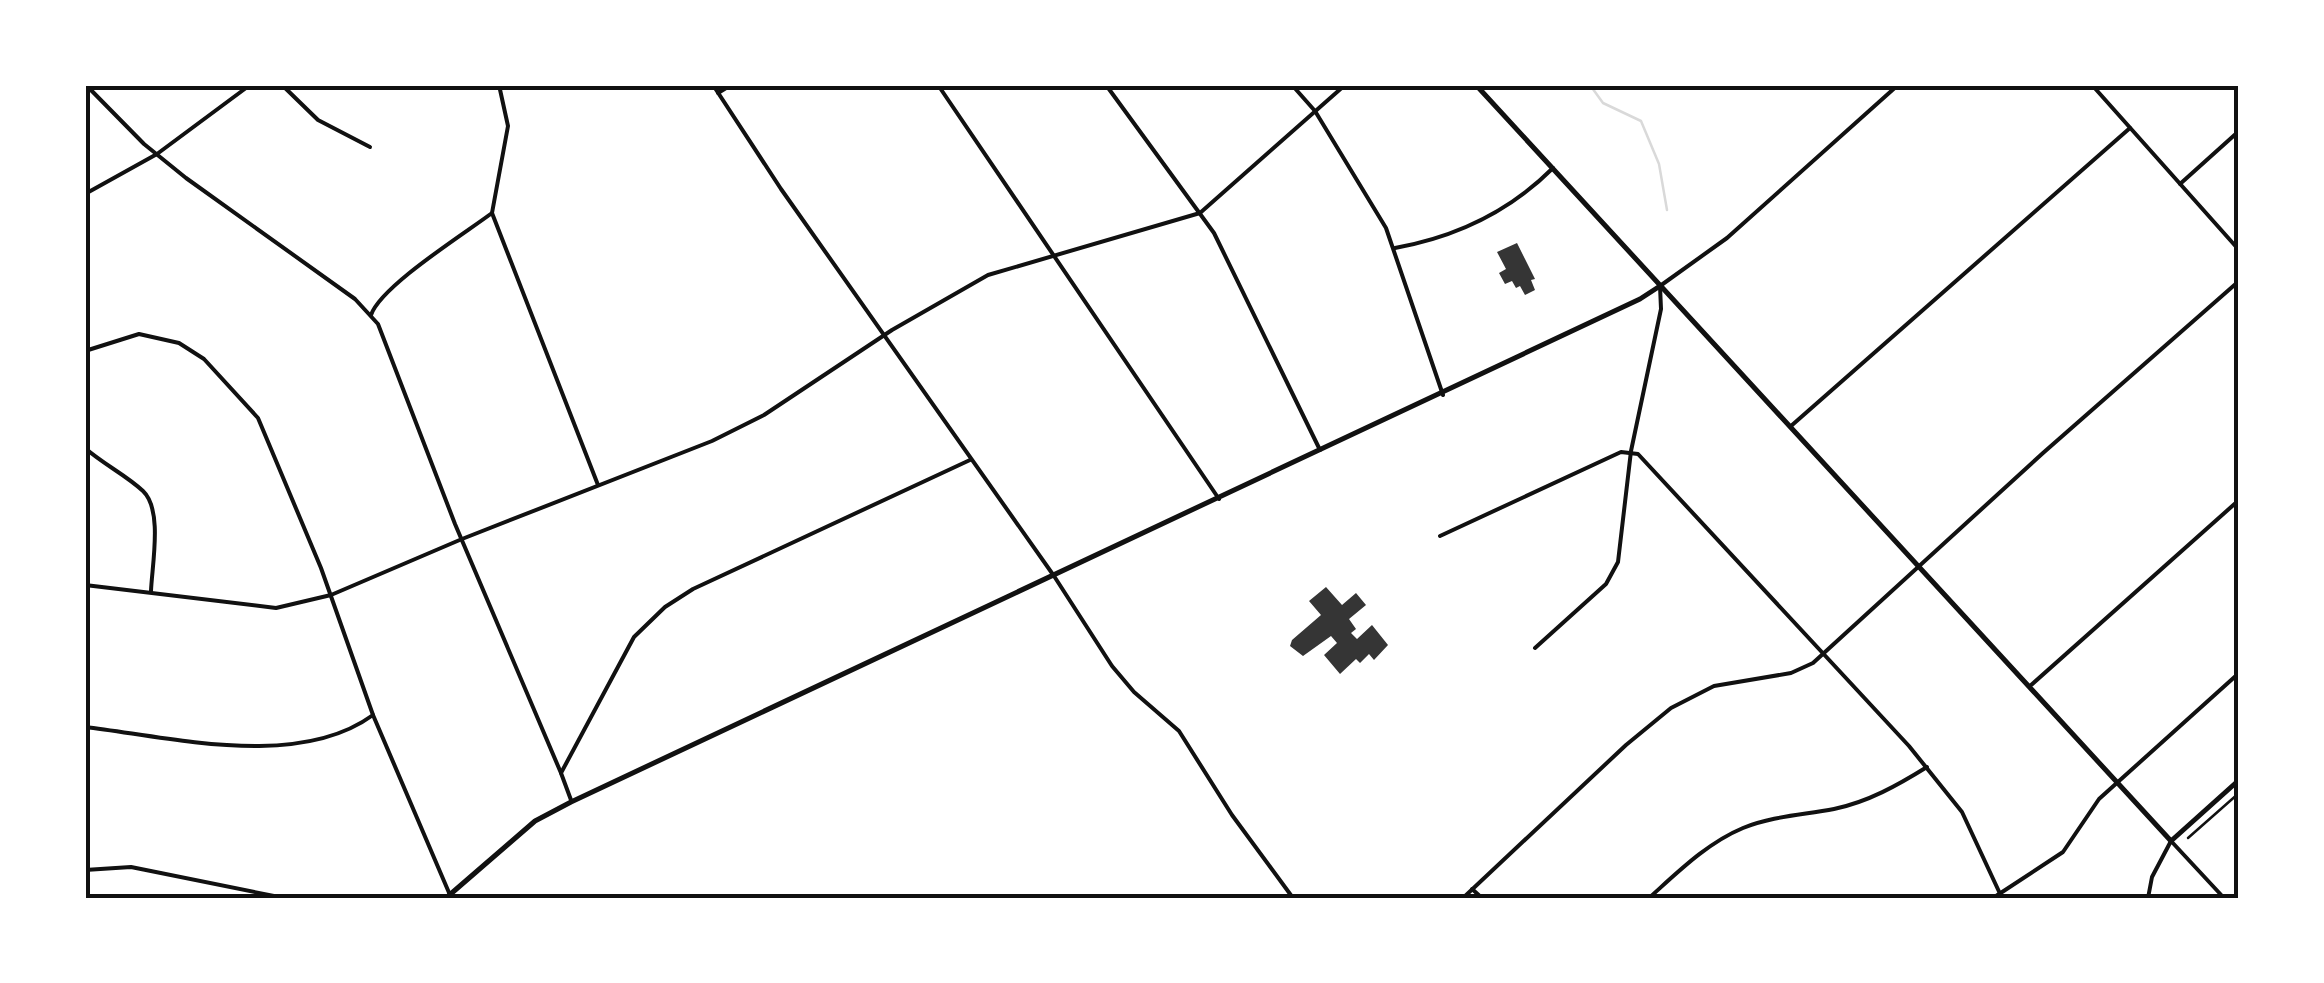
<svg xmlns="http://www.w3.org/2000/svg" width="2324" height="983" font-family="'PT Sans',sans-serif">
<style>
.lines{fill:none;stroke-linecap:round;stroke-linejoin:round}
.stream{stroke:#d9d9d9;stroke-width:2.5}
.building{fill:#353535}
.path{stroke:#111;stroke-width:2.5}
.minor{stroke:#111;stroke-width:4}
.tertiary{stroke:#111;stroke-width:5}
.neatline{fill:none;stroke:#111;stroke-width:4}
</style>
<rect width="100%" height="100%" fill="#fff"/>
<g class="lines">
<!-- stream -->
<path class="stream" d="M 1590,85 L 1603,103 L 1641,121 L 1659,164 L 1667,210"/>
</g>
<!-- building -->
<g class="building">
<path d="M 1517,243 L 1535,279 L 1531,280 L 1535,290 L 1525,295 L 1520,286 L 1516,288 L 1512,281 L 1505,284 L 1499,273 L 1506,269 L 1497,252 Z"/>
<path d="M 1326,587 L 1342,605 L 1356,593 L 1366,605 L 1349,619 L 1356,629 L 1351,633 L 1357,639 L 1372,625 L 1388,645 L 1374,660 L 1369,654 L 1360,663 L 1356,659 L 1340,674 L 1324,655 L 1337,643 L 1331,636 L 1303,656 L 1290,646 L 1292,640 L 1321,615 L 1309,601 Z"/>
</g>
<g class="lines">
<!-- path -->
<path class="path" d="M 2188,838 L 2239,793"/>
<!-- minor -->
<g class="minor">
<path d="M 86,85 L 144,144 L 186,178 L 355,299 L 378,324 L 455,524 L 561,773"/>
<path d="M 282,85 L 318,120 L 370,147"/>
<path d="M 499,85 L 508,126 L 492,213 L 598,485"/>
<path d="M 713,85 L 781,189 L 1054,576 L 1112,666 L 1134,692 L 1179,731 L 1232,815 L 1293,898"/>
<path d="M 938,85 L 1219,499"/>
<path d="M 1106,85 L 1214,233 L 1320,450"/>
<path d="M 1292,85 L 1315,111 L 1386,228 L 1443,395"/>
<path d="M 2092,85 L 2239,250"/>
<path d="M 718,93 L 731,85"/>
<path d="M 2180,184 L 2239,131"/>
<path d="M 85,194 L 157,154 L 250,85"/>
<path d="M 1395,248 C 1456,237 1509,212 1553,168"/>
<path d="M 371,315 C 381,286 464,234 492,213"/>
<path d="M 85,351 L 139,334 L 179,343 L 204,359 L 258,418 L 321,568 L 373,715 L 450,895"/>
<path d="M 1791,426 L 2130,128"/>
<path d="M 85,448 C 103,464 126,475 143,491 C 163,510 152,565 151,591"/>
<path d="M 1440,536 L 1621,452 L 1638,454 L 1909,746 L 1962,812 L 2002,898"/>
<path d="M 85,585 L 276,608 L 331,595 L 462,539 L 712,441 L 764,415 L 892,330 L 988,275 L 1200,213 L 1345,85"/>
<path d="M 1535,648 L 1606,584 L 1618,562 L 1631,451 L 1661,309 L 1660,286 L 1727,238 L 1898,85"/>
<path d="M 2030,686 L 2239,500"/>
<path d="M 85,727 C 170,737 298,770 373,715"/>
<path d="M 571,800 L 561,773 L 634,637 L 665,607 L 693,589 L 970,460"/>
<path d="M 85,870 L 131,867 L 284,898"/>
<path d="M 1472,889 L 1482,898"/>
<path d="M 1463,898 L 1626,745 L 1671,708 L 1714,686 L 1791,673 L 1813,663 L 2043,453 L 2239,281"/>
<path d="M 1649,898 C 1678,872 1707,843 1743,828 C 1773,816 1803,815 1834,809 C 1868,802 1898,785 1927,767"/>
<path d="M 1993,898 L 2063,852 L 2099,799 L 2239,673"/>
<path d="M 2148,898 L 2152,877 L 2171,841 L 2224,898"/>
</g>
<!-- tertiary -->
<g class="tertiary">
<path d="M 1476,85 L 2171,841 L 2239,780"/>
<path d="M 446,898 L 535,821 L 571,802 L 1640,299 L 1660,286"/>
</g>
</g>
<!-- border -->
<rect width="2324" height="983" fill="none" stroke="#ffffff" stroke-width="175"/>
<rect x="88" y="88" width="2148" height="808" class="neatline"/>
</svg>
